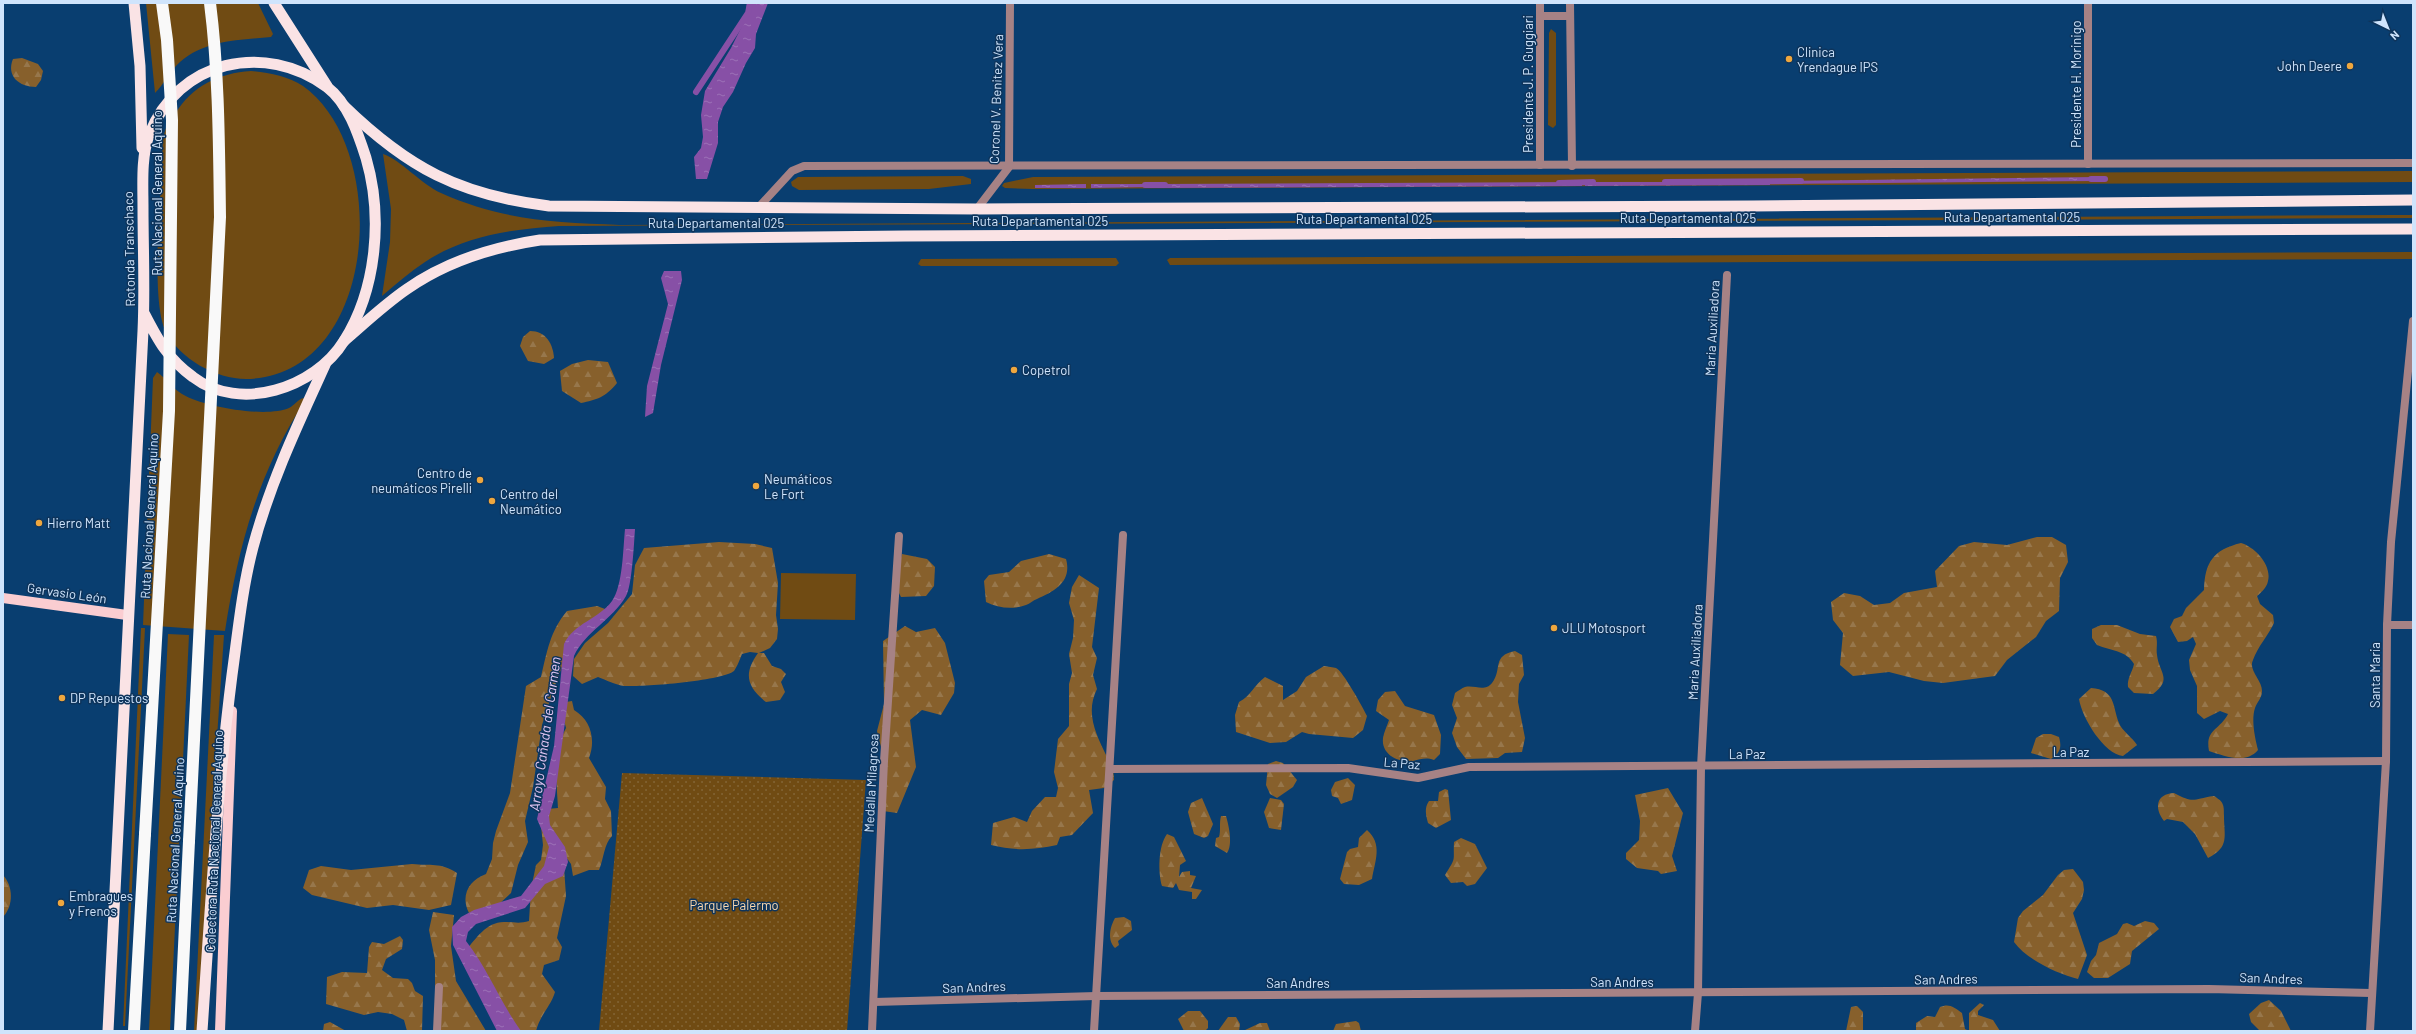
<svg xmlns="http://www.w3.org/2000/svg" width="2416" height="1034" font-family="Barlow,sans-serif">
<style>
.grass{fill:#704b13}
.forest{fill:url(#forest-firs)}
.park{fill:url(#park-dots)}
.water{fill:url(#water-ripples)}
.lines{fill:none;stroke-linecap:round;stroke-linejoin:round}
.stream{stroke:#8750a6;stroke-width:6}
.minor{stroke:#a68285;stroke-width:8}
.primary{stroke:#facdd1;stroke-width:10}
.trunk{stroke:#fae3e5;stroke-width:11}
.motorway{stroke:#f9f9f9;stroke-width:12}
.motorway-bridge{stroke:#f9f9f9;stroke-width:12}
.poi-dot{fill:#efa73e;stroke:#0e345b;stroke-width:1.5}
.labels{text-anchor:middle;stroke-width:3;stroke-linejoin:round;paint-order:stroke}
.poi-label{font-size:13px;fill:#cfe4fc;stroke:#0e345b;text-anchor:start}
.street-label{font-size:13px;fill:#cfe4fc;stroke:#0e345b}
.park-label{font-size:13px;fill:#fbd8ad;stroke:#0e345b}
.water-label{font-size:14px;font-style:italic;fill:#e2c7f4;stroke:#0e345b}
</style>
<defs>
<pattern id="forest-firs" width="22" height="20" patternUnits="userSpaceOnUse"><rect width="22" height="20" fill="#87602c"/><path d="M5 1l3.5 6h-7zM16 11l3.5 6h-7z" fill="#97774c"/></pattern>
<pattern id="park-dots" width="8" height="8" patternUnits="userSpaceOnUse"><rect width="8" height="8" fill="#704b13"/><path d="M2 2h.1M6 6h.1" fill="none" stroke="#836536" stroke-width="1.8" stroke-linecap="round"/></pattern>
<pattern id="water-ripples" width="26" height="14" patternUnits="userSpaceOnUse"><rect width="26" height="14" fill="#8750a6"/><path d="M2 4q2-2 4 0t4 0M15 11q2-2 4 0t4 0" fill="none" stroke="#9c71b8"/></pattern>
</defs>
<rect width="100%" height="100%" fill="#093e70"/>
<!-- grass -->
<g class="grass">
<path d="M 146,3 L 258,3 L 273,34 L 271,37 C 240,40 205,40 180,62 C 170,71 164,84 155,93 Z"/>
<path d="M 1551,29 L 1556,33 L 1556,125 L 1553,128 L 1548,125 L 1549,33 Z"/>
<path d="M 251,71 C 269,73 288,76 303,86 C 392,149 379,377 246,379 C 216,379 180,359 166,332 C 151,304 160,204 162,170 C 163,157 161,140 166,128 C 167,123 172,118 175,114 C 192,86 219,73 251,71 Z"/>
<path d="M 383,154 C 401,160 421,184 441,193 C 504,221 553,222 620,225 L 2395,215 L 2413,215 L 2413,218 L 559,226 C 513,229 464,236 425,262 C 410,272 396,284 382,296 L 390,242 L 391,209 Z"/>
<path d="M 2413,171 L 2413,182 L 1033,189 L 1005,188 L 1002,186 L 1004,183 L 1033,177 Z"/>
<path d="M 963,176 L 971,179 L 971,184 L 929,189 L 799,190 L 792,186 L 791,182 L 798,177 Z"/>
<path d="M 2413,252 L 2413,259 L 1170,265 L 1167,260 L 1170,258 Z"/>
<path d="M 1116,258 L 1119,263 L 1116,266 L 921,266 L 918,264 L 921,259 Z"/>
<path d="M 157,372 C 166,378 172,388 182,394 C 203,407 266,418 289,408 C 295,405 298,399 304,398 L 305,401 C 258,472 238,548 225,631 L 143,625 L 153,378 Z"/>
<path d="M 781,573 L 856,574 L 855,620 L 780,619 Z"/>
<path d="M 141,628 L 145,628 L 125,1026 L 123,1026 Z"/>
<path d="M 168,634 L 189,635 L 170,1031 L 149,1031 Z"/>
<path d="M 214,635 L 224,635 L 197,1031 L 194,1031 Z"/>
</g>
<!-- forest -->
<g class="forest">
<path d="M 22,58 L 38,64 L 43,71 L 41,80 L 36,87 C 19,87 6,76 13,59 Z"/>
<path d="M 530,331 C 546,331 553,344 554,358 L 544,364 L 528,361 L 520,346 L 523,337 Z"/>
<path d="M 588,360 L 608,362 L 617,383 C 606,397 596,400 581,403 L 562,391 L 560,371 L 572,364 Z"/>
<path d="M 2037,537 L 2052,537 L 2066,545 L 2068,562 L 2060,578 L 2059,611 L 2046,621 L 2036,637 L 2007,660 L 1995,676 L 1943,683 L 1924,681 L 1889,672 L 1853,676 L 1840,665 L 1843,633 L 1833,620 L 1831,602 L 1844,593 L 1860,596 L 1874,605 L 1890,603 L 1904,593 L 1937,587 L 1935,571 L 1959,546 L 1974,542 L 2007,545 Z"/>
<path d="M 719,542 L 755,544 L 772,548 L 778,583 L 776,615 L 778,629 L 777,639 L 770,648 L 759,653 L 764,653 L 772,666 L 781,669 L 786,674 L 781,682 L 785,692 L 780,700 L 766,702 C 747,687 743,674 758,653 L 750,652 L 742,654 C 740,659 737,667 734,671 C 722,681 642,687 624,686 C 616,685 606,680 598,677 L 582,684 L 573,676 L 574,659 L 585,643 L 608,623 L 632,594 L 635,565 L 644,548 Z"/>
<path d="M 2241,543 C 2255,547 2272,565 2268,581 C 2267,587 2262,592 2257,596 L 2260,604 L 2273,615 L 2274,623 C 2268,636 2258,646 2253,660 C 2248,670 2262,680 2262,691 C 2262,698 2257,702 2255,708 C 2251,720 2255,738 2258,750 C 2245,765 2225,756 2209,751 C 2205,729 2219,731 2228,714 L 2220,711 L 2204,719 L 2197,713 L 2197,686 L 2190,670 L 2189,660 L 2196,644 L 2193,637 L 2187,641 L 2178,642 L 2170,627 L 2174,619 L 2182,616 L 2186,608 L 2204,590 C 2205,562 2213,550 2241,543 Z"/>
<path d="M 902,554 L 927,559 L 935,567 L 934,586 L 926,596 L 901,597 L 894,583 Z"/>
<path d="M 1049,554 L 1066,559 C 1072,581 1056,591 1037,599 C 1033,600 1030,604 1026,605 C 1013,610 998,608 986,602 L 984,581 L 989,575 L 1009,572 L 1021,561 Z"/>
<path d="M 1079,575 L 1099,588 L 1092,647 L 1097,658 L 1093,675 L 1097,689 C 1085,713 1096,734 1107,757 C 1111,766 1114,769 1114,780 L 1104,788 L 1089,790 L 1093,813 L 1072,835 L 1060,837 L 1057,845 C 1034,850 1014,851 991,845 L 993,823 L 1014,817 L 1027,822 L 1032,811 L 1045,797 L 1056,797 L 1058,788 L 1054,772 L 1058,739 L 1069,726 L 1069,684 L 1072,673 L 1069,654 L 1073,638 L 1074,620 L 1069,603 L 1072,587 Z"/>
<path d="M 597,606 L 605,609 L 564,661 L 553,691 L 542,725 L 533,787 L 525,821 L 528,842 L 518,865 L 511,893 L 498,905 L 469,913 C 460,896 469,880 486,874 L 492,859 L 493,843 L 496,831 L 510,793 L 526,686 L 541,677 C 547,652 550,631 567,611 Z"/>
<path d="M 2101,625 L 2117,625 L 2140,634 L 2156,636 C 2158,643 2156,648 2157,655 C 2159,673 2173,679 2153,694 L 2134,693 L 2128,687 C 2127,678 2132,673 2134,664 C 2126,650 2111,651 2097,645 L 2092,638 L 2092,629 Z"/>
<path d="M 905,626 L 916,632 L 935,628 L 945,643 L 955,683 L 954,693 L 941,715 L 922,710 L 910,720 L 916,767 L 897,813 L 883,811 L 881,747 L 877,731 L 884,704 L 883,641 Z"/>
<path d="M 1515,651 L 1522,655 L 1524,675 L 1519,684 L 1518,702 L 1525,738 L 1522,752 L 1505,753 L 1498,758 L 1466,759 L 1457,747 L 1452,733 L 1457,718 L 1452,705 L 1455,693 C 1458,691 1462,688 1465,687 C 1475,685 1485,692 1492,683 C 1503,669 1491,656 1515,651 Z"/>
<path d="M 1324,666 C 1328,667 1333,667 1336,668 C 1343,671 1363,708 1367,716 L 1363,730 L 1353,738 L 1309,734 L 1302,732 L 1286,742 L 1270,743 L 1236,732 L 1235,715 L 1239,702 C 1251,696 1254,685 1265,677 L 1283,686 L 1283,700 L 1297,691 L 1306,677 Z"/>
<path d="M 2091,688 C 2116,690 2112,705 2119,723 C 2122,731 2132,737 2137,745 L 2123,756 C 2104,754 2082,718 2079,699 Z"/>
<path d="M 1395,691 L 1405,706 L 1434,715 L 1441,735 L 1440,754 L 1434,760 C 1426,757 1421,759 1413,761 C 1399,763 1381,755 1383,738 C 1384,732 1387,726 1389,720 L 1376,711 L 1378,700 L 1385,692 Z"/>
<path d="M 572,701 L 574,710 C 591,720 596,740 589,758 L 606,787 L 605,799 L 611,811 L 612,836 C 604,844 604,858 599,870 L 589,870 L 573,876 L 571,864 L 563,853 L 566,896 L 557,938 L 562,947 L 559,960 L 544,965 L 542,974 L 555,992 C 551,1006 540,1015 536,1031 L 509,1031 L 466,950 C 476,939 486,922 504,922 C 513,922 520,924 529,921 L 531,889 L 536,865 L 541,860 L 543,845 L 541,826 L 547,809 L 558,808 L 556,776 L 562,736 L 566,728 L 564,720 L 566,702 Z"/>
<path d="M 2043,734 L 2051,734 L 2059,737 C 2062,748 2060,753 2051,759 L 2031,753 L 2036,738 Z"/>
<path d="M 1276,761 L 1283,763 L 1297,780 L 1293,787 L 1277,798 L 1270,794 L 1266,785 L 1268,764 Z"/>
<path d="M 1348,778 L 1355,785 L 1352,800 L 1341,804 L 1338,798 L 1332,796 L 1331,790 L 1335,782 Z"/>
<path d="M 1668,788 L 1683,813 L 1672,856 L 1677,871 L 1661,874 L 1658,871 L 1637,868 L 1626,859 L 1626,853 L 1639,840 L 1640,821 L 1635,795 Z"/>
<path d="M 1445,789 L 1448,790 L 1451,820 L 1436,828 L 1428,823 C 1426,815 1424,808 1429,801 L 1438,801 L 1439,792 Z"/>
<path d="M 2174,793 C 2195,804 2192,799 2214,796 C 2224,802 2224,805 2224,816 C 2224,836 2230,847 2208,858 L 2195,834 L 2183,822 L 2167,819 L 2164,821 C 2154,808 2156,794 2174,793 Z"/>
<path d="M 1202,798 L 1213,824 L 1208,836 L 1204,838 L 1194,834 L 1188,812 L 1191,803 Z"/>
<path d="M 1270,798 L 1281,800 L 1284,804 L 1281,830 L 1269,828 L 1264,812 Z"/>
<path d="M 1221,816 L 1226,816 C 1229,826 1233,845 1227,853 L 1215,846 L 1216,838 L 1219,837 C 1221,830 1219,823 1221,816 Z"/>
<path d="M 1367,830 C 1383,844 1375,861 1372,879 L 1359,885 L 1344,884 L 1340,879 L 1347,852 L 1350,849 L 1358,847 L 1359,838 Z"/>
<path d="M 1167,834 L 1174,837 L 1186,861 L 1180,865 L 1179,877 L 1182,872 L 1190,871 L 1190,875 L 1196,876 L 1191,888 L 1202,890 L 1196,899 L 1192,899 L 1192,892 L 1179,890 L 1176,883 L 1173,888 L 1162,886 C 1158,873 1158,846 1167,834 Z"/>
<path d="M 1461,838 L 1475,844 L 1487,868 L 1475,884 L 1467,886 L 1463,882 L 1451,883 L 1445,875 C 1457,856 1453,862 1454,842 Z"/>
<path d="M 412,864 C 431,866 440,862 457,873 L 451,905 L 429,910 L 393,905 L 367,908 L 312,895 L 303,888 L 309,870 L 321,866 L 351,870 Z"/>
<path d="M 2073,869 L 2083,882 L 2084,890 L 2082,899 L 2073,913 L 2087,955 L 2078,979 C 2058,974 2027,960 2014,942 L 2018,918 L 2023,911 L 2043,895 L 2058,875 L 2064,870 Z"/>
<path d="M 3,875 C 13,886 14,905 3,917 Z"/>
<path d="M 433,912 L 454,915 L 451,946 L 456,981 L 486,1031 L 435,1031 L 435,960 L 429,930 Z"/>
<path d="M 1124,917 L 1131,921 L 1132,930 L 1118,941 L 1119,945 L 1115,948 C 1107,940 1110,927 1115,918 Z"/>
<path d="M 2145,921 L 2154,923 L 2159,929 L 2132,951 L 2130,964 L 2108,978 L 2094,978 L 2087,972 L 2091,961 L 2096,955 L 2099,943 L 2117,934 L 2123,924 L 2127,923 L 2134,926 Z"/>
<path d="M 400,936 L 403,940 L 402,949 L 386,959 L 382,970 L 393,978 L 408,979 L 412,983 L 415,991 L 423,996 L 422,1031 L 407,1031 L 404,1020 L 392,1014 L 378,1012 L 364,1015 L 326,1004 L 327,977 L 342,972 L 367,973 L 369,947 L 372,942 L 384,944 Z"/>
<path d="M 2269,1000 L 2281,1011 L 2291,1031 L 2260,1031 L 2251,1022 L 2249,1014 L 2261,1003 Z"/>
<path d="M 1980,1003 L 1984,1005 L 1978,1011 L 1978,1015 L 1993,1020 L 2000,1031 L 1916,1031 L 1916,1023 L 1927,1016 L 1935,1017 L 1940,1007 C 1949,1003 1954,1007 1962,1013 L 1965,1029 L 1969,1031 L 1969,1013 Z"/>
<path d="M 1857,1006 L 1863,1012 L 1863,1031 L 1846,1031 L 1851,1007 Z"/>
<path d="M 1188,1011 L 1200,1011 L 1208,1021 L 1208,1028 L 1205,1031 L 1184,1031 L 1178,1019 Z"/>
<path d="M 1228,1017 L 1236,1017 L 1240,1024 L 1239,1031 L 1218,1031 Z"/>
<path d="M 1356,1021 L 1359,1023 L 1361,1031 L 1333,1031 L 1336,1024 Z"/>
<path d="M 330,1022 L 346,1031 L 323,1031 L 324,1024 Z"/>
<path d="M 1260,1023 L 1267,1023 L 1270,1031 L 1243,1031 Z"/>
</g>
<!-- park -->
<path class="park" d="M 622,773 L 866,780 L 847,1031 L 599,1031 Z"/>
<!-- water -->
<g class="water">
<path d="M 747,3 L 768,3 L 756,34 L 755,48 L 746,63 L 733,92 L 723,107 L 718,122 L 718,143 L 707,179 L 696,179 L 694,157 L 701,148 L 703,137 L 701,115 L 705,91 L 731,48 L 745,20 Z"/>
<path d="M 2097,177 L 2098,181 L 1775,184 L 1775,181 Z"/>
<path d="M 1582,182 L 1582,186 L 1158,188 L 1158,184 Z"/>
<path d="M 1585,182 L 1770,182 L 1770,185 L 1585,186 Z"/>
<path d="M 1086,184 L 1086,188 L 1035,188 L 1035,185 Z"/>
<path d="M 1091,184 L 1153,184 L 1152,187 L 1091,188 Z"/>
<path d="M 664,271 L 681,271 L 682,280 L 661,365 L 653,413 L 645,417 L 647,386 L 668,304 L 661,278 Z"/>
<path d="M 625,529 L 635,529 C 634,543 632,586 626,596 C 613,619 585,632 574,656 L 555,796 L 549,816 L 550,825 L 565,847 L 568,862 L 563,876 L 545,884 L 525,908 L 476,924 L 468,932 L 466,941 C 488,969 500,1002 521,1031 L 497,1031 L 453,945 L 452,927 L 461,917 L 474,910 L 521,896 L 544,866 L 549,847 L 537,819 L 554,746 L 564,644 C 574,623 599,619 612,601 C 623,585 623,549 625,529 Z"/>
</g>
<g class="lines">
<!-- stream -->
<g class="stream">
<path d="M 696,92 L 748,13 L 750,3"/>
<path d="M 2091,179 L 2105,179"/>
<path d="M 1665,182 L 1801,181"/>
<path d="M 1559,183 L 1593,182"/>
<path d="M 1145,185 L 1165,185"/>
</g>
<!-- minor -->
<g class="minor">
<path d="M 1540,3 L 1540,165"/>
<path d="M 1570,3 L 1572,166"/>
<path d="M 1540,16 L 1570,16"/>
<path d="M 2088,164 L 2088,3"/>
<path d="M 758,208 L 792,171 L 804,166 L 2413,163"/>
<path d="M 977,209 L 1009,167 L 1010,3"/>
<path d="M 2387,625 L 2413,625"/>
<path d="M 1110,769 L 1348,768 L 1418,778 L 1469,767 L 2386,761"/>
<path d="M 874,1002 L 1096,996 L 2209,989 L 2371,993"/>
<path d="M 437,1031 L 439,987"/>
<path d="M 872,1031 L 884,761 L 899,536"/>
<path d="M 1094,1031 L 1123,535"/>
<path d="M 1695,1031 L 1698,993 L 1701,767 L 1727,275"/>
<path d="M 2370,1031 L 2386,761 L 2387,625 L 2391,542 L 2413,321"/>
</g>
<!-- primary -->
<g class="primary">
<path d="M 3,598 L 127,615"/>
<path d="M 220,1031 L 232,711"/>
</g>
<!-- trunk -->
<g class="trunk">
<path d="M 134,3 L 140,66 L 142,148"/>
<path d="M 274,3 L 327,86"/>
<path d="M 344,106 C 408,168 459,195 549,206 L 977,209 L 1752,206 L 2413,200"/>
<path d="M 344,341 C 365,323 385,304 407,289 C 447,261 493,247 540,240 L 905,236 L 2413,229"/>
<path d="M 108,1031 C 118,798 130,565 143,331 C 145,290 143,249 143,208 C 143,183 141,158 149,135 C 178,60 265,41 327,87 C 348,103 358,133 366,158 C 383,216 377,289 344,341 C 315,388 240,413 193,377 C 167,358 158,340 144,313"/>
<path d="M 202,1031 C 210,912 217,793 232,675 C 238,632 242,589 253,547 C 270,483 298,424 325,365"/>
</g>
<!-- motorway -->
<g class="motorway">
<path d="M 134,1031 L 145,834"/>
<path d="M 180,1031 L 189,841"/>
</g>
<!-- motorway-bridge -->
<g class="motorway-bridge">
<path d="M 145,834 L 169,411 L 172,120 L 167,40 L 162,3"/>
<path d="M 189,841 L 220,217 C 219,146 219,74 210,3"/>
</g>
</g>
<!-- markers -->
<g class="poi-dot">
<circle cx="1789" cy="59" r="4"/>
<circle cx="2350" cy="66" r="4"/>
<circle cx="1014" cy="370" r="4"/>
<circle cx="480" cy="480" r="4"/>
<circle cx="756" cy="486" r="4"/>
<circle cx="492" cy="501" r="4"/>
<circle cx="39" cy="523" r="4"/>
<circle cx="1554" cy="628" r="4"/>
<circle cx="62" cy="698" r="4"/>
<circle cx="61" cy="903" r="4"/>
</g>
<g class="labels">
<!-- poi labels -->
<g class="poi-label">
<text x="1797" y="57">Clinica<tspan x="1797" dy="15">Yrendague IPS</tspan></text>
<text x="2342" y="71" text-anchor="end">John Deere</text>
<text x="1022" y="375">Copetrol</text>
<text x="472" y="478" text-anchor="end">Centro de<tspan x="472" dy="15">neumáticos Pirelli</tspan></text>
<text x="764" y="484">Neumáticos<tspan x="764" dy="15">Le Fort</tspan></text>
<text x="500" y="499">Centro del<tspan x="500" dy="15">Neumático</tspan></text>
<text x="47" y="528">Hierro Matt</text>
<text x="1562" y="633">JLU Motosport</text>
<text x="70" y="703">DP Repuestos</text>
<text x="69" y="901">Embragues<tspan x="69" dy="15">y Frenos</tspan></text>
</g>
<!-- street labels -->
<g class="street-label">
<text transform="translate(1528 84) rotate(-90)" y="5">Presidente J. P. Guggiari</text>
<text transform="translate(2076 84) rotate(-90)" y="5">Presidente H. Morinigo</text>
<text transform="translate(996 99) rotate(-88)" y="5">Coronel V. Benitez Vera</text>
<text transform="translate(157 193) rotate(-90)" y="5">Ruta Nacional General Aquino</text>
<text x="2012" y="222">Ruta Departamental 025</text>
<text x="1688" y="223">Ruta Departamental 025</text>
<text x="1364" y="224">Ruta Departamental 025</text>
<text x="1040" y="226">Ruta Departamental 025</text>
<text x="716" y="228">Ruta Departamental 025</text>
<text transform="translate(129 249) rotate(-91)" y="5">Rotonda Transchaco</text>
<text transform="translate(1712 328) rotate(-87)" y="5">Maria Auxiliadora</text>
<text transform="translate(149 516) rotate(-87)" y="5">Ruta Nacional General Aquino</text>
<text transform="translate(67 593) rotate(8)" y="5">Gervasio León</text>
<text transform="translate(1695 652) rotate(-87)" y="5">Maria Auxiliadora</text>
<text transform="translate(2375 675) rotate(-90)" y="5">Santa Maria</text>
<text x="2071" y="757">La Paz</text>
<text x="1747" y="759">La Paz</text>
<text transform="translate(1402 763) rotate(5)" y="5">La Paz</text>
<text transform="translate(871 783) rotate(-87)" y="5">Medalla Milagrosa</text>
<text transform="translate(175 840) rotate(-87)" y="5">Ruta Nacional General Aquino</text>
<text transform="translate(214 841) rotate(-88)" y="5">Colectora Ruta Nacional General Aquino</text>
<text transform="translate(2271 978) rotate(2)" y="5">San Andres</text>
<text transform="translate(1946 979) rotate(-1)" y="5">San Andres</text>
<text x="1622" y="987">San Andres</text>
<text x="1298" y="988">San Andres</text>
<text transform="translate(974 987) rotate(-2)" y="5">San Andres</text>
</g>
<!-- park labels -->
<g class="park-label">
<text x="734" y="910">Parque Palermo</text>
</g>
<!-- water labels -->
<g class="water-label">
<text transform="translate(545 734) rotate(-82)" y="5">Arroyo Cañada del Carmen</text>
</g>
</g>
<!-- border -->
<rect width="2416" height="1034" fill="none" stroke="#cfe4fc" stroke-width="8"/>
<!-- north arrow -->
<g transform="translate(2388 28) rotate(137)" stroke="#0e345b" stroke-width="3" paint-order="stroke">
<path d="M0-3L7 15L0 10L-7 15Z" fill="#cfe4fc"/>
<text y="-6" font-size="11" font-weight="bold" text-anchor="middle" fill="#cfe4fc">N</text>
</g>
</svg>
